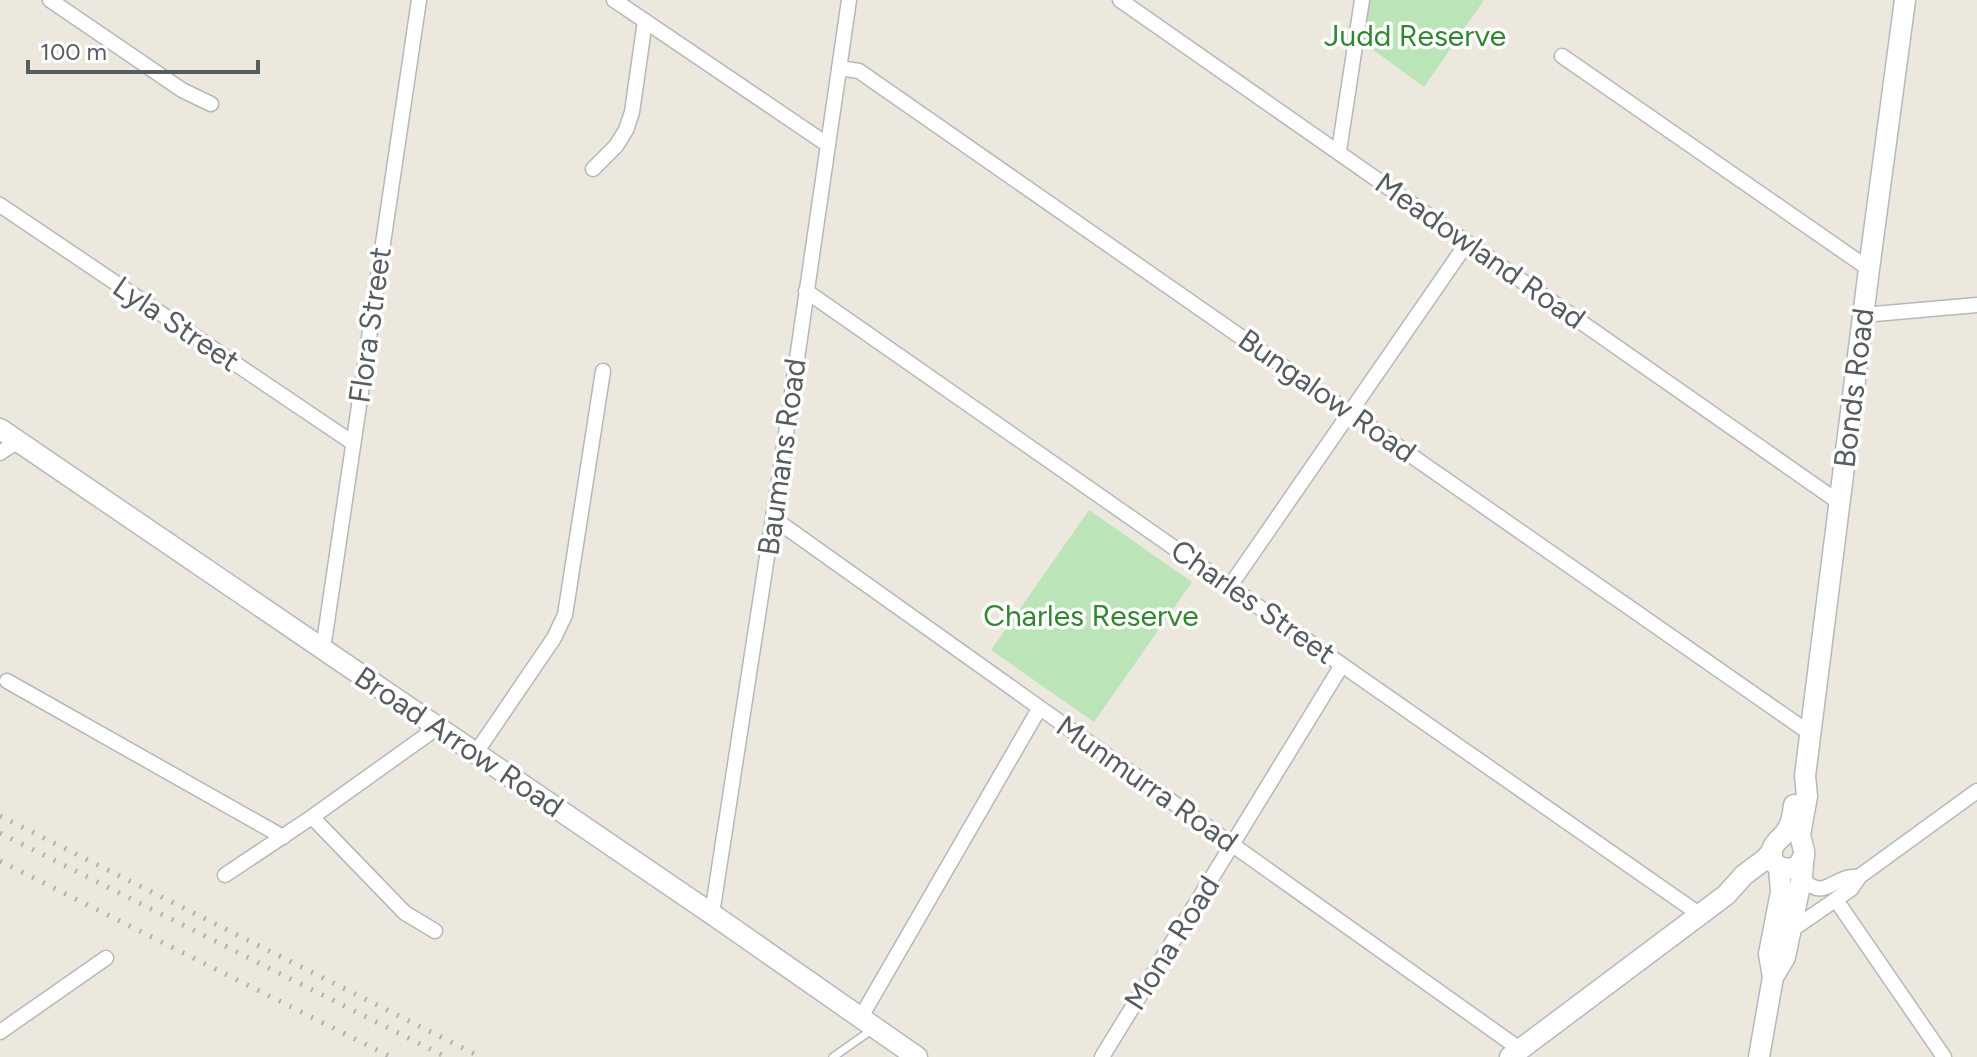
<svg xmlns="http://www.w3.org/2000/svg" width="1977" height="1057" font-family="Figtree,sans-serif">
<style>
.green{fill:#bbe5b9}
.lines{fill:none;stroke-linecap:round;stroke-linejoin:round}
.lane-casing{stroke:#b4b8bc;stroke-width:10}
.street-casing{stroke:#b4b8bc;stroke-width:17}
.secondary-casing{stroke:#b4b9be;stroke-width:23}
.lane{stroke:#fff;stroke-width:7}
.street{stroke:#fff;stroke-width:14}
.secondary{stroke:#fff;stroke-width:20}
.rail{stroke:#b0b1b1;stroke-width:5;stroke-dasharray:2 10;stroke-linecap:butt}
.labels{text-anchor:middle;stroke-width:7;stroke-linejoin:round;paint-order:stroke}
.park-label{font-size:30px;fill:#328631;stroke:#fff}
.street-label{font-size:30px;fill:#575c60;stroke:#fff}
</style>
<rect width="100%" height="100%" fill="#ece8de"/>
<!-- green -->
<g class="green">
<path d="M 1367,0 L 1484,0 L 1424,87 L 1361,41 Z"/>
<path d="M 1089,510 L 1192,582 L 1094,722 L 991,650 Z"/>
</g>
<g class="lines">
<defs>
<path id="lane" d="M 833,1057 L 873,1029"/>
<g id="street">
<path d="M 50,0 L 182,90 L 211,104"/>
<path d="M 614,0 L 828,145"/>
<path d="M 1120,0 L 1840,503"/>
<path d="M 1562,56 L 1869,269"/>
<path d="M 839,68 L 859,71 L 1811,734"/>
<path d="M 1339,151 L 1362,0"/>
<path d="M 593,169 L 616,146 L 626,130 L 632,112 L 645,21"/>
<path d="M 0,205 L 353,443"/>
<path d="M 806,291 L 1699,914"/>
<path d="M 1863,315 L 1977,305"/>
<path d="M 0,453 L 18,441"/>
<path d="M 773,518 L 1521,1050"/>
<path d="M 1230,586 L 1467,243"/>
<path d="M 323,649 L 419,0"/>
<path d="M 7,681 L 283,837"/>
<path d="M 475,754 L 554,638 L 565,615 L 603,371"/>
<path d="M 312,817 L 405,913 L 435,931"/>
<path d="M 225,875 L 312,817 L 438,727"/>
<path d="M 1802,879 C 1821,897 1827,885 1846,878 C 1851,877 1855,877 1860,876"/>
<path d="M 1836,900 L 1944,1057"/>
<path d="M 712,914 L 789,414 L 849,0"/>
<path d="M 1790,931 L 1851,889 L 1860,876 L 1977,791"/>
<path d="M 861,1017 L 1039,709"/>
<path d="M 0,1032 L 106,958"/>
<path d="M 1102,1057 L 1342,665"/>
</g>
<g id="secondary">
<path d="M 0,429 L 712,914 L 917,1057"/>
<path d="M 1794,805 C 1793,814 1792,823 1787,830 C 1783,838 1774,841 1772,850 C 1769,867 1785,871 1797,867 L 1804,856"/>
<path d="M 1773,977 L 1769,954 L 1781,892 L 1779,867"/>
<path d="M 1510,1057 L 1726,895 L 1744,875 L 1764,860 L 1772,852"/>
<path d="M 1759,1057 L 1773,977 L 1785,957 L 1802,876 L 1804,851 L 1800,835 L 1807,796 L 1805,776 L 1869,269 L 1905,0"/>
</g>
</defs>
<!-- lane casing -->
<use href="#lane" class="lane-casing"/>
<!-- street casing -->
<use href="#street" class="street-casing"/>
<!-- secondary casing -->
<use href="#secondary" class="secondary-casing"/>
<!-- lane -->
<use href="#lane" class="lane"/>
<!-- street -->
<use href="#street" class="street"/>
<!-- secondary -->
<use href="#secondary" class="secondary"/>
<!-- rail -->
<g class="rail">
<path d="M 0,816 L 481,1057"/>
<path d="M 0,833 L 446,1057"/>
<path d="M 0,861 L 391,1057"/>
</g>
</g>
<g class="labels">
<!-- park labels -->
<g class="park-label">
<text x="1415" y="46">Judd Reserve</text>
<text x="1091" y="626">Charles Reserve</text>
</g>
<!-- street labels -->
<g class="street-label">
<text transform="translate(1480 251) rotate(35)" y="10">Meadowland Road</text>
<text transform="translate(176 324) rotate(34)" y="10">Lyla Street</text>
<text transform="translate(370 325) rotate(-82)" y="10">Flora Street</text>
<text transform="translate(1854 388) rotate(-83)" y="10">Bonds Road</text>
<text transform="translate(1327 396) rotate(35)" y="10">Bungalow Road</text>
<text transform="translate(782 457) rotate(-82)" y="10">Baumans Road</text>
<text transform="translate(1253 602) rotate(35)" y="10">Charles Street</text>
<text transform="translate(459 742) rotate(34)" y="10">Broad Arrow Road</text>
<text transform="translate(1147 784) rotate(35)" y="10">Munmurra Road</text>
<text transform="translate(1172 943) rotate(-58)" y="10">Mona Road</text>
</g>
</g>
<!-- scale -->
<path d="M28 60v12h230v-12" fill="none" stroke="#575c60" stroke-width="4"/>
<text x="40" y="60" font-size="24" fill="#575c60" stroke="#ffffff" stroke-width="6" paint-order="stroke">100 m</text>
</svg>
